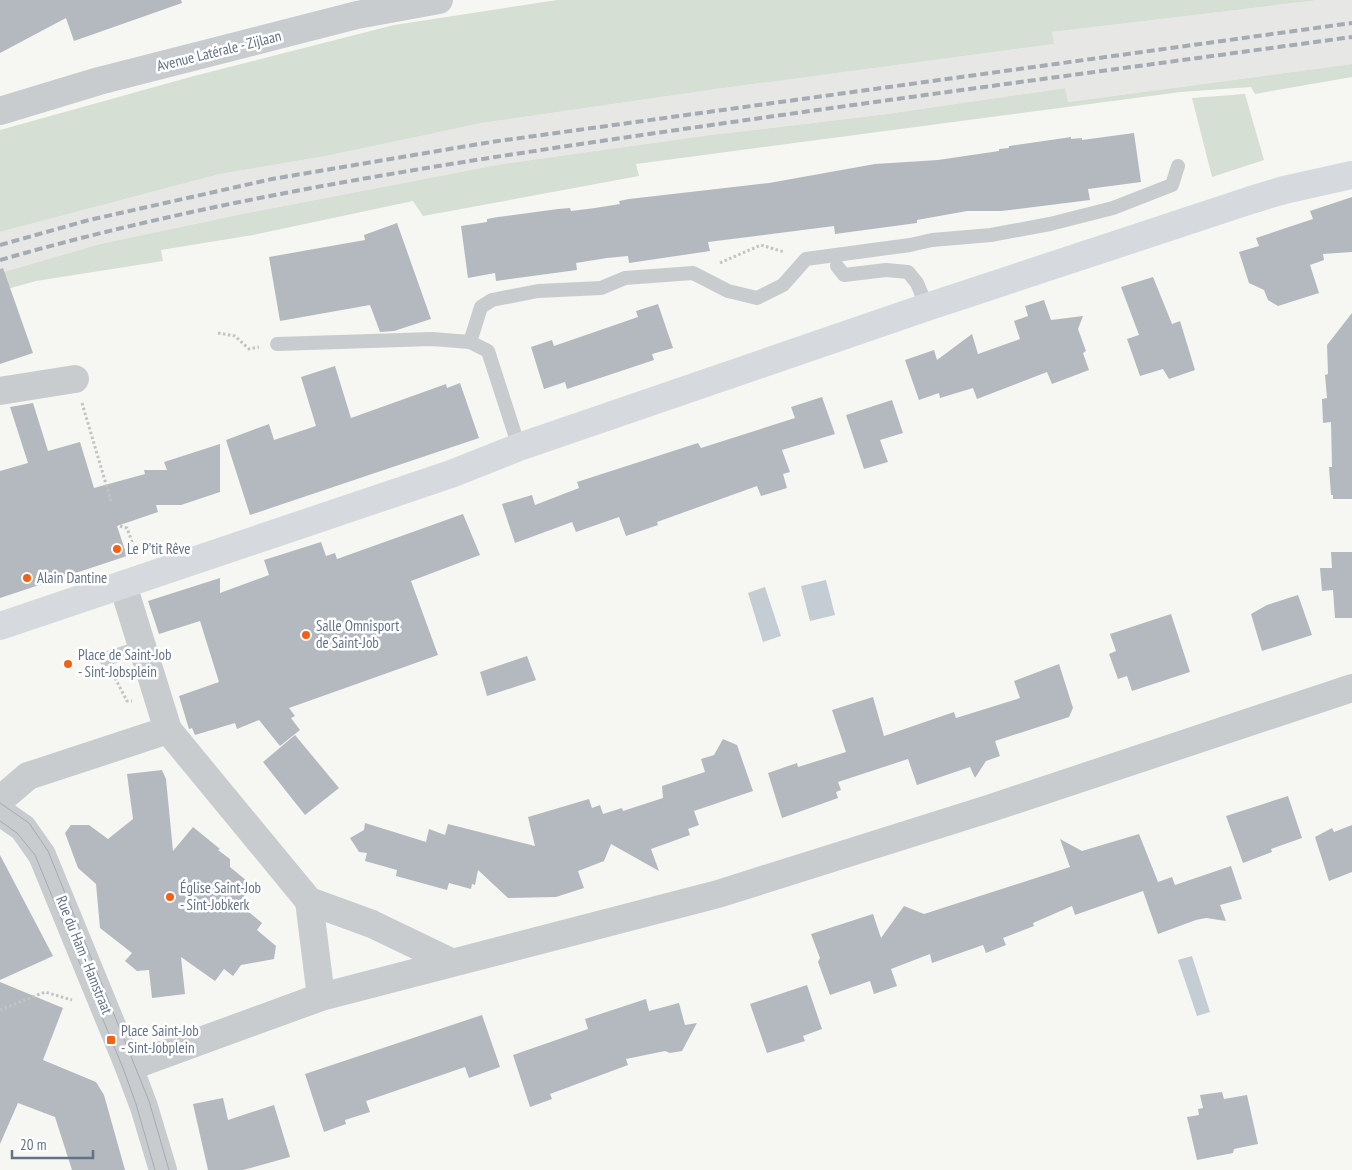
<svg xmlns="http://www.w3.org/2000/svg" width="1352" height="1170" font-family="'PT Sans Narrow',sans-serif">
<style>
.built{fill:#e7e8e6}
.green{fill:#d6dfd3}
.water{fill:#c3cdd3}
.building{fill:#b3b9bf}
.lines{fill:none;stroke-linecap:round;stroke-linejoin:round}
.path{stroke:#c1c3c5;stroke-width:3;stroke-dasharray:2.5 2.5;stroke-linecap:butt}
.lane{stroke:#c8cccf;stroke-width:14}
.street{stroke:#c8cccf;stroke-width:28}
.secondary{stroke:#d6dadf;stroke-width:28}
.tram{stroke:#a5abb2;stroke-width:1}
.rail{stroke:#a5abb2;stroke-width:4;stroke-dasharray:8 4;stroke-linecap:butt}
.poi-dot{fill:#f46015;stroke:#fff;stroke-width:2}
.labels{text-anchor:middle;stroke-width:5;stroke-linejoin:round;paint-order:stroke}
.street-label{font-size:15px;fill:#627387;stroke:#fff}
.poi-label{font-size:15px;fill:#627387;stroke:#fff;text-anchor:start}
</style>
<rect width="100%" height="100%" fill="#f6f7f2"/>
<!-- built -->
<path class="built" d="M 1319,0 L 1352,0 L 1352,64 L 1067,102 L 1065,88 L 880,115 L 710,135 L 502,164 L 237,215 L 100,244 L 0,273 L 0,232 L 220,174 L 326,156 L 482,123 L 716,89 L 1053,44 L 1052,32 Z"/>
<!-- green -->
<g class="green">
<path d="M 557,0 L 1319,0 L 1052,32 L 1054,44 L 716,89 L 482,123 L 326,156 L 220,174 L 0,232 L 0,130 L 194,76 L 394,25 Z"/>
<path d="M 1352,64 L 1352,77 L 1255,94 L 1251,87 L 1181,92 L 636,164 L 639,176 L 423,216 L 413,201 L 253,235 L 161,250 L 163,261 L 36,281 L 0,291 L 0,273 L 100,244 L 237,215 L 502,164 L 710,135 L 880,115 L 1065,88 L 1068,102 Z"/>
<path d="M 1245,94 L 1264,160 L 1212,177 L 1192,98 Z"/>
</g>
<!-- water -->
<g class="water">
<path d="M 826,580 L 835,615 L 810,621 L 801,586 Z"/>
<path d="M 765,587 L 781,636 L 763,642 L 748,593 Z"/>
<path d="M 1192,956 L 1210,1012 L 1197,1016 L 1178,960 Z"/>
</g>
<!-- building -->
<g class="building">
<path d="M 0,0 L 181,0 L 182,3 L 74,41 L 66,18 L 0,53 Z"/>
<path d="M 1134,133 L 1141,182 L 1088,189 L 1090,200 L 1001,211 L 967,211 L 917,220 L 917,223 L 835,234 L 834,226 L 708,242 L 710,251 L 629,263 L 628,256 L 607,258 L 576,263 L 577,270 L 496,281 L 495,273 L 468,278 L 461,226 L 487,222 L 487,219 L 498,217 L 558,209 L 570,208 L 571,211 L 595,208 L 620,204 L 619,201 L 629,199 L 769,183 L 875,164 L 938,160 L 999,151 L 999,149 L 1009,148 L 1009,146 L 1037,142 L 1071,137 L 1071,139 L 1082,138 L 1082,140 Z"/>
<path d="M 1352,197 L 1352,252 L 1323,254 L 1324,260 L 1310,265 L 1319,293 L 1278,306 L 1268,300 L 1264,290 L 1249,283 L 1239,252 L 1259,246 L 1256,238 L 1313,219 L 1310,211 Z"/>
<path d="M 397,223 L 431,319 L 394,331 L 380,332 L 370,305 L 280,321 L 269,257 L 365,240 L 364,235 Z"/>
<path d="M 3,268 L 33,353 L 0,364 L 0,269 Z"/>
<path d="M 1153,277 L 1172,324 L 1180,321 L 1195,370 L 1169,379 L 1163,369 L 1140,376 L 1127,339 L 1139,335 L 1121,287 Z"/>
<path d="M 1044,300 L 1051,320 L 1083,316 L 1078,329 L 1086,351 L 1083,353 L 1089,370 L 1052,384 L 1047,372 L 977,399 L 973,388 L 940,398 L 939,393 L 919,400 L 905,360 L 934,350 L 937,360 L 972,334 L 978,354 L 1020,339 L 1014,321 L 1028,316 L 1025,306 Z"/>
<path d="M 658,304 L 673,348 L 652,354 L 654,360 L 567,389 L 565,382 L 544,389 L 531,347 L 552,340 L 554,346 L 638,317 L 636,311 Z"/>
<path d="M 1352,313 L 1352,499 L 1333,499 L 1333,495 L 1331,495 L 1329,467 L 1332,467 L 1331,422 L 1323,423 L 1322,399 L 1327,398 L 1325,375 L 1328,374 L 1327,345 Z"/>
<path d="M 335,366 L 351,418 L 446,384 L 447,388 L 460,383 L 479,438 L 250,515 L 226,440 L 269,424 L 274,440 L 316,426 L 301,377 Z"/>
<path d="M 822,397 L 835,434 L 782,450 L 790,472 L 783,474 L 787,488 L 761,496 L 757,486 L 657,522 L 658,525 L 626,536 L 619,517 L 576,532 L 572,522 L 515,543 L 502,504 L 532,495 L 535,505 L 579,488 L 577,482 L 698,443 L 701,448 L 795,418 L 791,407 Z"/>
<path d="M 892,400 L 903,433 L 880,440 L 888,462 L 864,469 L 846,415 Z"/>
<path d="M 33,403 L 48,451 L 80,442 L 94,488 L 145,474 L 144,470 L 167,470 L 164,462 L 220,444 L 220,492 L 181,505 L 156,505 L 158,512 L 117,526 L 127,556 L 0,598 L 0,471 L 28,463 L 10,407 Z"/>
<path d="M 463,514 L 480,555 L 411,581 L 438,655 L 289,708 L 295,716 L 291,718 L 300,730 L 280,746 L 259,720 L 237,729 L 235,723 L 195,735 L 192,728 L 189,729 L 179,696 L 219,682 L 200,621 L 159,634 L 148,601 L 220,578 L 220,593 L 269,575 L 264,560 L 321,542 L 326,556 L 335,553 L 337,559 Z"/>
<path d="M 1331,552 L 1352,552 L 1352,618 L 1335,618 L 1333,590 L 1322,591 L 1320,568 L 1332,568 Z"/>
<path d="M 1298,595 L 1312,635 L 1262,651 L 1251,614 L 1267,605 Z"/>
<path d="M 1171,614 L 1190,672 L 1132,691 L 1127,676 L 1118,679 L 1109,654 L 1116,651 L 1110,634 Z"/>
<path d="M 527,656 L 536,680 L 487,696 L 480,672 Z"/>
<path d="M 1059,664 L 1073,708 L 1069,717 L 995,741 L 1000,756 L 986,761 L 975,778 L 970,767 L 917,785 L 908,759 L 838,782 L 841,790 L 836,792 L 838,798 L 782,818 L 768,773 L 797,763 L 798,767 L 846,752 L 832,710 L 873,697 L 884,736 L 954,712 L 956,718 L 1020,698 L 1014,681 Z"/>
<path d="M 295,735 L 339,788 L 305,815 L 263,762 Z"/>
<path d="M 723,739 L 737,745 L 753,791 L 694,811 L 699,825 L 688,829 L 690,835 L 651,849 L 659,871 L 611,844 L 604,861 L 578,871 L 584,888 L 556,897 L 508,898 L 478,870 L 475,885 L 472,884 L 471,889 L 449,883 L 447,890 L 396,876 L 397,870 L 365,861 L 367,853 L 359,852 L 350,838 L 364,830 L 365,823 L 426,842 L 429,829 L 445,835 L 448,824 L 535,846 L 528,817 L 589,799 L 592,808 L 600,805 L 603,814 L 622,808 L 623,811 L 663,798 L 662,786 L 705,772 L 701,759 L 714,755 Z"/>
<path d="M 162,770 L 166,779 L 173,851 L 193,827 L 220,849 L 218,850 L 230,859 L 230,867 L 247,881 L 248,892 L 238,903 L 262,923 L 257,930 L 276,946 L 274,959 L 241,965 L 233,976 L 224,969 L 215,981 L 181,957 L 185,994 L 152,998 L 149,970 L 137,971 L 125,961 L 132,953 L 100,928 L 96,884 L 78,868 L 65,833 L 71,825 L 89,825 L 108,839 L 133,819 L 127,774 Z"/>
<path d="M 1288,796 L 1302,838 L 1271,849 L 1272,852 L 1243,863 L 1226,816 Z"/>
<path d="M 1352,825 L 1352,872 L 1329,881 L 1315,837 L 1332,828 L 1334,832 Z"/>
<path d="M 1139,834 L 1158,882 L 1172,877 L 1175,885 L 1231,866 L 1242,899 L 1220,905 L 1226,921 L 1206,918 L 1196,920 L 1158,934 L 1143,891 L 1075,915 L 1072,906 L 1033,923 L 1034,926 L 1003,938 L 1006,945 L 986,953 L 983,945 L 932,963 L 930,954 L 891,969 L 897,986 L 874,994 L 870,981 L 830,995 L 818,962 L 820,958 L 811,934 L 873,914 L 881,938 L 904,906 L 924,914 L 1070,867 L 1060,839 L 1082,851 Z"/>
<path d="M 0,855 L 53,956 L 0,980 Z"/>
<path d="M 0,982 L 63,1008 L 43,1060 L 96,1082 L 104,1095 L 125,1170 L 72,1170 L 55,1117 L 18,1103 L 0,1144 Z"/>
<path d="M 807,985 L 822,1029 L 803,1036 L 805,1041 L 767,1053 L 750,1004 Z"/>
<path d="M 646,999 L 649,1011 L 679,1003 L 685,1025 L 697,1023 L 682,1051 L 670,1053 L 665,1051 L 626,1059 L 628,1065 L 550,1094 L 552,1099 L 530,1107 L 513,1055 L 588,1029 L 585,1019 Z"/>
<path d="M 482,1015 L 500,1067 L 469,1078 L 465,1067 L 366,1101 L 370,1112 L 345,1120 L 346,1124 L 324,1132 L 305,1074 Z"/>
<path d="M 1222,1092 L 1224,1099 L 1247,1095 L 1258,1144 L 1234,1149 L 1233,1153 L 1197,1160 L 1187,1117 L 1199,1115 L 1198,1109 L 1203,1108 L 1200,1095 Z"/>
<path d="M 223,1098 L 228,1120 L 274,1105 L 290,1157 L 243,1170 L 208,1170 L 193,1104 Z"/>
</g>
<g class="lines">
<!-- path -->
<g class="path">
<path d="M 720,263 L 761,245 L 784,252"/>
<path d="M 218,333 L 235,336 L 249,349 L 259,347"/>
<path d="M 82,403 L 111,501"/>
<path d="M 120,526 L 127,528 L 136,553"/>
<path d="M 115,678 L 127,701 L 132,701"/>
<path d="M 0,1010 L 45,992 L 72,1000"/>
</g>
<!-- lane -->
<g class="lane">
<path d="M 837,266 L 844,275 L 886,270 L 908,272 L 917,283 L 927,307"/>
<path d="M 470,342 L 481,307 L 492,300 L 538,291 L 601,288 L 625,278 L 693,273 L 728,291 L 757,298 L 783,285 L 806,259 L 910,245 L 932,240 L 991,235 L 1050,224 L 1113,208 L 1172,185 L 1178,166"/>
<path d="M 277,344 L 432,339 L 470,342 L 488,351 L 519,447"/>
<path d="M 106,659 L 142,647"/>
</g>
<!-- street -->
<g class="street">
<path d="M 0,111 L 99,81 L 357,15 L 439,0"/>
<path d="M 0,391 L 75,379"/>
<path d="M 168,730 L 309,901 L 372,924 L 451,962"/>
<path d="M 0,800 L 28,776 L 168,730 L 123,585"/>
<path d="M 0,812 L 23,828 L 42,855 L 129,1067 L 144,1107 L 163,1170"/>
<path d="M 309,901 L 321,997"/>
<path d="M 129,1067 L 321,997 L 718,894 L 988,809 L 1352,688"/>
</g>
<!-- secondary -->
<path class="secondary" d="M 0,626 L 451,474 L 519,447 L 927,307 L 1251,200 L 1284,190 L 1352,175"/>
<!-- tram -->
<g class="tram">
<path d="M 0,803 L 29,823 L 48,851 L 149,1101 L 169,1170"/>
<path d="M 0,821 L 17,833 L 35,855 L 123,1068 L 136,1104 L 155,1170"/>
</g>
<!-- rail -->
<g class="rail">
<path d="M 0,245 L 89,220 L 272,179 L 491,142 L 1352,23"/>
<path d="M 0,260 C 212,199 430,166 649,134 C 883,100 1118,69 1352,37"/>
</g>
</g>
<!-- markers -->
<g class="poi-dot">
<circle cx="117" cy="549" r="5"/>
<circle cx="27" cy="578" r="5"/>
<circle cx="306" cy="635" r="5"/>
<circle cx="68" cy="664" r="5"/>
<circle cx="170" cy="897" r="5"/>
<rect x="106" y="1035" width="10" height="10" rx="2.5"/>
</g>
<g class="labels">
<!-- street labels -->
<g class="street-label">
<text transform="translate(219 51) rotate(-14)" y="5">Avenue Latérale - Zijlaan</text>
<text transform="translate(84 955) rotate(68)" y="5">Rue du Ham - Hamstraat</text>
</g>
<!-- poi labels -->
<g class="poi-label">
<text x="127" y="554">Le P’tit Rêve</text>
<text x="37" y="583">Alain Dantine</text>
<text x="316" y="631">Salle Omnisport<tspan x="316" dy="17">de Saint-Job</tspan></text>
<text x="78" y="660">Place de Saint-Job<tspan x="78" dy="17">- Sint-Jobsplein</tspan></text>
<text x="180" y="893">Église Saint-Job<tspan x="180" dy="17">- Sint-Jobkerk</tspan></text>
<text x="121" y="1036">Place Saint-Job<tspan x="121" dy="17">- Sint-Jobplein</tspan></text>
</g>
</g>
<!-- scale -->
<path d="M12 1150v8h81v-8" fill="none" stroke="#627387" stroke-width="2.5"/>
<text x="20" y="1150" font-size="15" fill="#627387" stroke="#ffffff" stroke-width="4" paint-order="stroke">20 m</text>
</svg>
